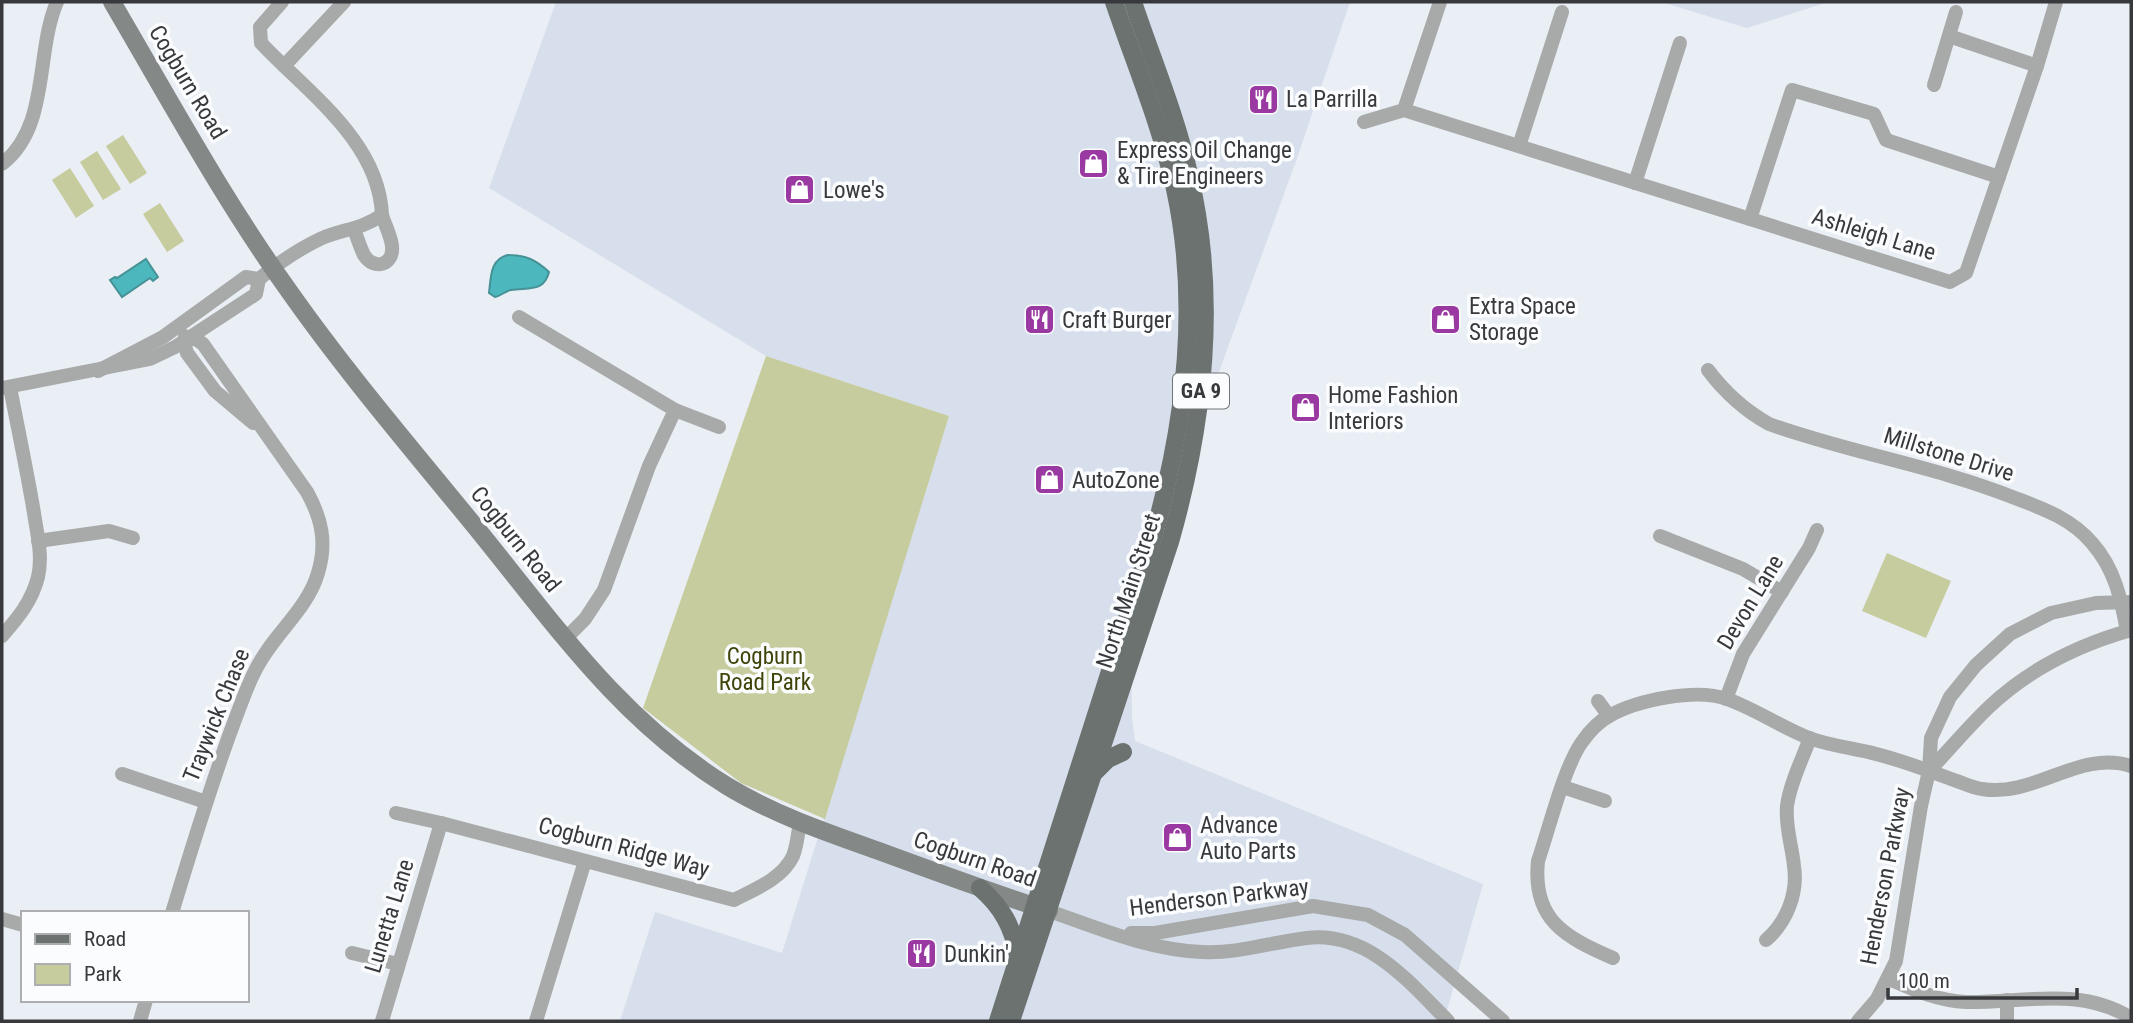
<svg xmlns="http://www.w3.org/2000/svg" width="2133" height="1023" font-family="'Roboto Condensed',sans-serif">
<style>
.built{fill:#d7dfec}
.green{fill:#c7cc9e}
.water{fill:#4cb8bd;stroke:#469296;stroke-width:2}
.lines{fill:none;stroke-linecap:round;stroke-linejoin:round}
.street{stroke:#a7aaa9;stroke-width:14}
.secondary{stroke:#848987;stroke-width:18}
.primary{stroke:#6c7270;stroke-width:18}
.labels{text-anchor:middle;stroke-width:7;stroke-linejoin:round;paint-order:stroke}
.shield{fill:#fafcfe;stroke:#727476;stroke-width:2}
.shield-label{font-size:21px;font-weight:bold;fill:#38393c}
.street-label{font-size:23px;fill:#38393c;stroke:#fafcfe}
.poi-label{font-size:23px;fill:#38393c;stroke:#fafcfe;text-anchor:start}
.park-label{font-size:23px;fill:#3f4308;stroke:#fafcfe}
</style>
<rect width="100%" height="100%" fill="#eaeef5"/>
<!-- built -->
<g class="built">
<path d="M 556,2 L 1350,2 L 1295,164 L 1176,489 L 1131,644 L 1132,718 L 1135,741 L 1483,884 L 1444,1021 L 620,1021 L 655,912 L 782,953 L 949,416 L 766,356 L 489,188 Z"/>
<path d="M 1661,2 L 1828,2 L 1747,28 Z"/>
</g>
<!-- green -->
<g class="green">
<path d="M 123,135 L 147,173 L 130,184 L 106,146 Z"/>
<path d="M 97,151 L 121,189 L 103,200 L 80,162 Z"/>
<path d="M 70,168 L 94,206 L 76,218 L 52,180 Z"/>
<path d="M 160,203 L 184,241 L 167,252 L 143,214 Z"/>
<path d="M 766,356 L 949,416 L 825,819 L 741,783 L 643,708 Z"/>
<path d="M 1887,553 L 1951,581 L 1926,638 L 1862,611 Z"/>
</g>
<!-- water -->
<g class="water">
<path d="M 508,255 C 526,255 536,260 549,272 C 544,293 527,287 511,290 C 505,291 501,296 495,297 L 489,293 C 491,277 490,259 508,255 Z"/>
<path d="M 146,259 L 158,277 L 153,281 L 150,278 L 122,297 L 110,280 L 115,277 L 117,278 Z"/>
</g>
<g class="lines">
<!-- street -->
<g class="street">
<path d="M 1949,36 L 2037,66"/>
<path d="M 284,66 L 344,2"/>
<path d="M 1934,85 L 1956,12"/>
<path d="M 1404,110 L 1440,2"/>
<path d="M 1364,122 L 1404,110 L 1950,282 L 1966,273 L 2037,66 L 2056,2"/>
<path d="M 1519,146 L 1562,12"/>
<path d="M 2,164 C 50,127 35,53 57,2"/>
<path d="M 1635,183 L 1680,43"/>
<path d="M 1750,219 L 1792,90 L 1874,114 L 1886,140 L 1999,177"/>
<path d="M 354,229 C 357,237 360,247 364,255 C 374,271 394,265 392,246 C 391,236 385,225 382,215"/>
<path d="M 519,317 L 675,410 L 649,466 L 604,590 L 585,619 L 565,639"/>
<path d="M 185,336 L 187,339 L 185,346 L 187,353 L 215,391 L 253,423"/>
<path d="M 1708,370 C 1726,394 1744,410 1769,424 C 1850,453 1935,466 2015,498 C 2044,509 2072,519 2092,543 C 2115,569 2121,599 2127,631"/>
<path d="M 98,371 L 163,337 L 246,277 L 259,279 C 277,264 297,250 320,239 C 342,229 360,230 382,215 C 379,141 307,92 261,43 L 260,27 L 282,2"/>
<path d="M 2,388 L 150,359 L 175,347 L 256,294 L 259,279"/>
<path d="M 675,410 L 719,427"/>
<path d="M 1660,536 L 1743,569 L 1782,592"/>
<path d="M 38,541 L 109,531 L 133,538"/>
<path d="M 2,636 C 18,618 32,601 38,577 C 43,556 37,534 34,513 C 27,471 18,429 10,387"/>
<path d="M 1726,699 L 1743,654 L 1809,548 L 1817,530"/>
<path d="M 1598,701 L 1609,716"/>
<path d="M 1929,771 C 1949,750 1968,727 1989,707 C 2029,669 2078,645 2131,630"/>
<path d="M 122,774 L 206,802"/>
<path d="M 1563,787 L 1605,801"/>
<path d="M 396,813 L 441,823 L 734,900 C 755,889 782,879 793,856 C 797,846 798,833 800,822"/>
<path d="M 1049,911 C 1098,928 1149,950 1202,952 C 1237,954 1272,942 1307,938 C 1368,931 1409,982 1448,1021"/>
<path d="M 172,913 C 191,850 210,787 233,725 C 240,707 246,688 255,671 C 272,635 307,611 318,573 C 327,543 322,519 307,492 L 203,344 L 196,339 L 187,339"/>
<path d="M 2,919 L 23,925"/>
<path d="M 1131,933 L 1155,933 L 1313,906 L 1368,915 L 1405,935 L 1503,1021"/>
<path d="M 1766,940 C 1787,922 1798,893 1794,866 C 1792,846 1785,826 1787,806 C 1790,783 1802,760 1810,738"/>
<path d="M 352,953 L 398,964"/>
<path d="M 1613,958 C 1565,937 1532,920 1538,861 C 1549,829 1564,767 1582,742 C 1589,732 1598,722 1609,716 C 1637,700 1696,688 1727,699 C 1755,709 1781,727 1809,738 C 1831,746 1853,748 1876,754 C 1901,760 1927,770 1951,779 C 1961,782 1972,788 1982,789 C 2034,798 2080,749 2131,766"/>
<path d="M 1889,979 C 1914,990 1938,1001 1966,1002 C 2023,1003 2079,986 2131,1018"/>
<path d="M 2007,1000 L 2007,1021"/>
<path d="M 140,1021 L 146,1000"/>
<path d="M 382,1021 L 441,823"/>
<path d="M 536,1021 L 585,861"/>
<path d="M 1858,1021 L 1877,999 L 1896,961 L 1921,806 L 1929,771 L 1931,738 L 1950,697 L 1976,665 L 2010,634 L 2051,613 L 2096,603 L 2131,602"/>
</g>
<!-- secondary -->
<path class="secondary" d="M 112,2 C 169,99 223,199 289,291 C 348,375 417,455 482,535 C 558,629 622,721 727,786 C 773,814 825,832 876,850 C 933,871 990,892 1049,911"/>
<!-- primary -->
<g class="primary">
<path d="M 1095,772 L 1108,759 L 1123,752"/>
<path d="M 980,888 C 1002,907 1013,927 1018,956"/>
<path d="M 998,1021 L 1153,537 C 1185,425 1200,305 1175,189 C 1161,125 1135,64 1114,2"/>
<path d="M 1011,1021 L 1170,542 C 1204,423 1218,295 1189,174 C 1176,115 1152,59 1133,2"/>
</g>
</g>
<!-- icons -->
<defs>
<symbol id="restaurant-square" viewBox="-11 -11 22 22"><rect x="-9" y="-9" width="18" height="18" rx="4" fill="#9939a1" stroke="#fafcfe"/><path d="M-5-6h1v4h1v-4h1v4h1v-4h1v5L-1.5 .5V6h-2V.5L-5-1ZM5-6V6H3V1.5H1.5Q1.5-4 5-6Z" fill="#fff"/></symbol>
<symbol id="shop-square" viewBox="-11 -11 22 22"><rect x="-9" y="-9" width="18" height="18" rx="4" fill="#9939a1" stroke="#fafcfe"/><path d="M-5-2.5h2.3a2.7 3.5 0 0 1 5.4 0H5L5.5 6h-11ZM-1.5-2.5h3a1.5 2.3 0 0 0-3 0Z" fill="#fff"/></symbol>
</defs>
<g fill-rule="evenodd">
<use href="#restaurant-square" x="1246" y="82" width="35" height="35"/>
<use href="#shop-square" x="1076" y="146" width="35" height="35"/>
<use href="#shop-square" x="782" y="172" width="35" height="35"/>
<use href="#shop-square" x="1428" y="302" width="35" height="35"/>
<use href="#restaurant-square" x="1022" y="302" width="35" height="35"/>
<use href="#shop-square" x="1288" y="390" width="35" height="35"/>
<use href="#shop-square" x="1032" y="462" width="35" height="35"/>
<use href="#shop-square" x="1160" y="820" width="35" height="35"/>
<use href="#restaurant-square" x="904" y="936" width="35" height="35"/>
</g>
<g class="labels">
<!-- shield labels -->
<rect class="shield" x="1173" y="373.5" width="56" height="35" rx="5"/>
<g class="shield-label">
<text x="1201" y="398">GA 9</text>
</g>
<!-- street labels -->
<g class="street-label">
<text transform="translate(188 82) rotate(59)" y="8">Cogburn Road</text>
<text transform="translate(1874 234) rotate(17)" y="8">Ashleigh Lane</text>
<text transform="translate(1949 454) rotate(17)" y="8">Millstone Drive</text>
<text transform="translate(516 539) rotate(51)" y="8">Cogburn Road</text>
<text transform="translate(1128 591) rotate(-72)" y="8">North Main Street</text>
<text transform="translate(1750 602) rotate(-59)" y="8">Devon Lane</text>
<text transform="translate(216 715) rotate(-68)" y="8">Traywick Chase</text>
<text transform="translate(624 847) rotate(15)" y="8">Cogburn Ridge Way</text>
<text transform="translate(975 859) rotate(19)" y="8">Cogburn Road</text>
<text transform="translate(1885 876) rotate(-79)" y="8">Henderson Parkway</text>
<text transform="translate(1219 897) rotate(-7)" y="8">Henderson Parkway</text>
<text transform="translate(389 916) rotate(-73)" y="8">Lunetta Lane</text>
</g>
<!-- poi labels -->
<g class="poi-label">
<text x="1286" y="107">La Parrilla</text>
<text x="1117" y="158">Express Oil Change<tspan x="1117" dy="26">&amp; Tire Engineers</tspan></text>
<text x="823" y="198">Lowe's</text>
<text x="1469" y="314">Extra Space<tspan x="1469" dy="26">Storage</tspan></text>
<text x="1062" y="328">Craft Burger</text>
<text x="1328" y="403">Home Fashion<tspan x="1328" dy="26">Interiors</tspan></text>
<text x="1072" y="488">AutoZone</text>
<text x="1200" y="833">Advance<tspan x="1200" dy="26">Auto Parts</tspan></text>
<text x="944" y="962">Dunkin'</text>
</g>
<!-- park labels -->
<g class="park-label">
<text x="765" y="664">Cogburn<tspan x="765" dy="26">Road Park</tspan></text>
</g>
</g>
<!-- border -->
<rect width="2133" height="1023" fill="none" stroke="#38393c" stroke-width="7"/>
<!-- legend -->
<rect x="21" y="911" width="228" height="91" fill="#fafcfe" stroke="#acaeb0" stroke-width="2"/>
<rect x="35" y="934" width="35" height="10" fill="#6c7270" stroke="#acaeb0" stroke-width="2"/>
<text x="84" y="946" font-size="21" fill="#38393c">Road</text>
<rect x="35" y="964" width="35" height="21" fill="#c7cc9e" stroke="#acaeb0" stroke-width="2"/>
<text x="84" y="981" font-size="21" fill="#38393c">Park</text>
<!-- scale -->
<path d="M1888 988v10h189v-10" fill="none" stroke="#38393c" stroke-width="3.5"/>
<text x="1898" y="988" font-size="21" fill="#38393c" stroke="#fafcfe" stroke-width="5" paint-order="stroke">100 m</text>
</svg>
